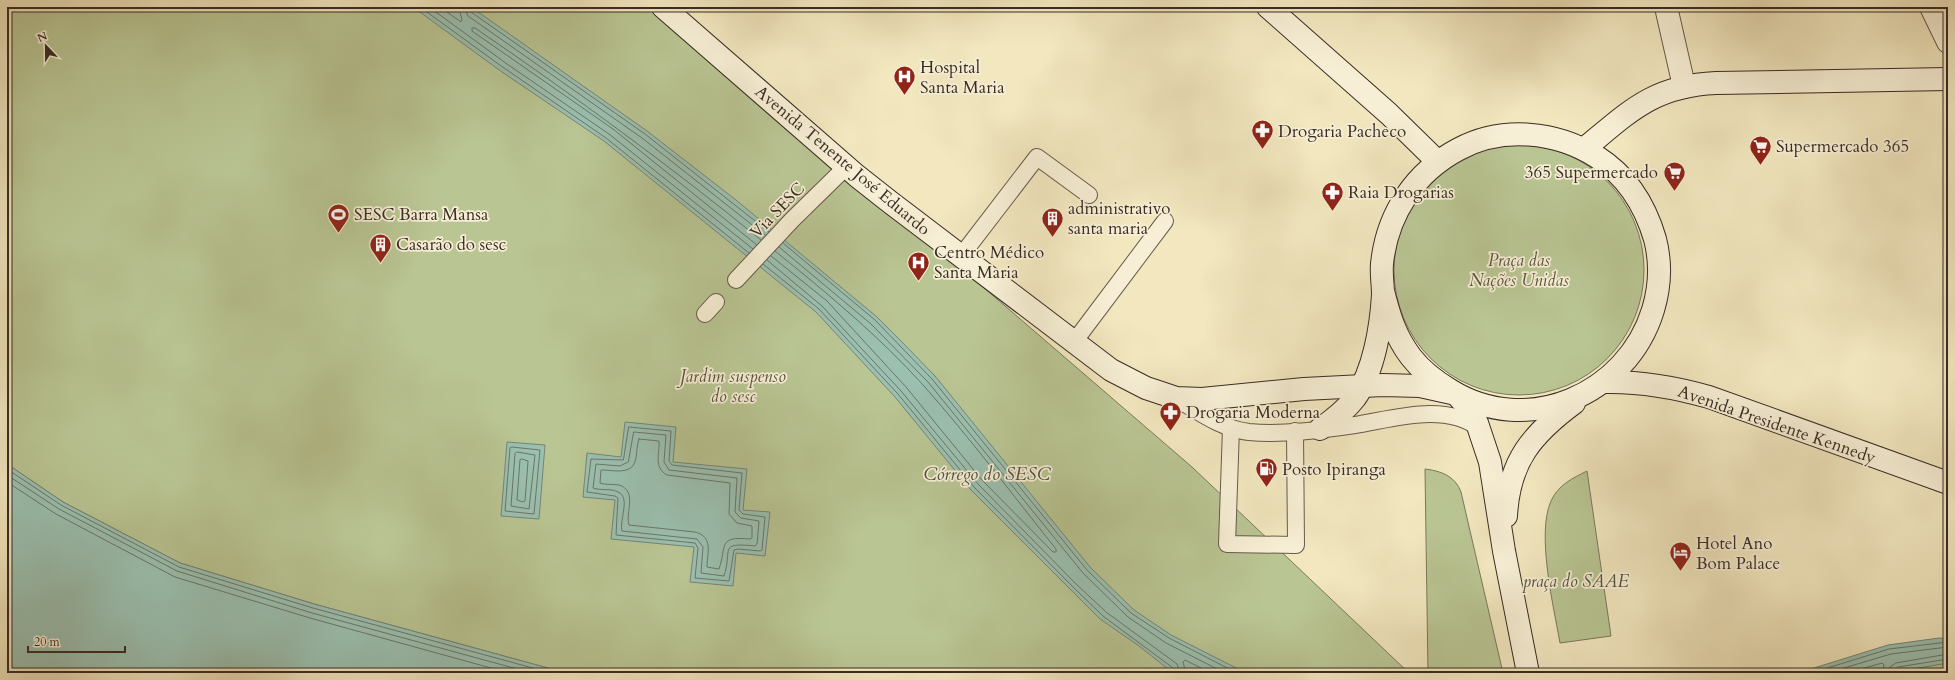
<svg xmlns="http://www.w3.org/2000/svg" width="1955" height="680" font-family="Cardo,serif">
<style>
.green{fill:#b9c593;stroke:#79785c}
.water{fill:#9bc0b0;stroke:#748578}
.lines{fill:none;stroke-linecap:round;stroke-linejoin:round}
.shore{stroke:#6a766a;stroke-width:1}
.lane-casing{stroke:#675b4b;stroke-width:18}
.street-casing{stroke:#675b4b;stroke-width:24}
.secondary-casing{stroke:#392c24;stroke-width:24}
.lane{stroke:#f7efd5;stroke-width:16}
.street{stroke:#f7efd5;stroke-width:22}
.secondary{stroke:#f7efd5;stroke-width:22}
.labels{text-anchor:middle;stroke-width:3.5;stroke-linejoin:round;paint-order:stroke}
.poi-label{font-size:17px;fill:#392c24;stroke:#f7efd5;text-anchor:start}
.street-label{font-size:17px;fill:#392c24;stroke:#f7efd5}
.park-label{font-size:17px;font-style:italic;fill:#595240;stroke:#f7efd5}
.water-label{font-size:18px;font-style:italic;fill:#525147;stroke:#f7efd5}
</style>
<rect width="100%" height="100%" fill="#f2e7bf"/>
<filter id="stains"><feTurbulence type="fractalNoise" baseFrequency=".005" numOctaves="4"/><feColorMatrix values="0 0 0 0 .2 0 0 0 0 .09 0 0 0 0 .02 0 0 0 .5 -.17"/></filter>
<radialGradient id="worn" r=".72"><stop offset=".6" stop-color="#630" stop-opacity="0"/><stop offset="1" stop-color="#630" stop-opacity=".3"/></radialGradient>
<!-- green -->
<g class="green">
<path d="M 7,7 L 658,7 L 1192,467 L 1409,673 L 566,673 L 314,604 L 180,563 L 63,502 L 7,464 Z"/>
<circle cx="1519" cy="270" r="125"/>
<path d="M 1425,469 C 1441,471 1455,476 1461,492 L 1503,673 L 1428,673 Z"/>
<path d="M 1587,471 L 1611,636 L 1560,643 C 1554,608 1536,534 1551,501 C 1558,485 1573,478 1587,471 Z"/>
<path d="M 1945,663 L 1948,663 L 1948,673 L 1889,673 Z"/>
</g>
<!-- water -->
<g class="water">
<path d="M 413,7 L 471,7 L 647,131 L 736,200 L 877,317 L 900,340 L 935,376 L 1090,567 L 1134,610 L 1171,635 L 1246,673 L 1173,673 L 1139,646 L 1100,619 L 971,490 L 895,397 L 816,312 L 604,141 L 502,72 Z"/>
<path d="M 625,422 L 676,427 L 673,462 L 747,469 L 743,510 L 770,512 L 765,556 L 736,553 L 733,586 L 690,582 L 694,547 L 611,539 L 615,500 L 583,497 L 587,453 L 621,457 Z"/>
<path d="M 507,442 L 545,445 L 539,519 L 501,516 Z"/>
<path d="M 7,464 L 63,502 L 180,563 L 314,604 L 566,673 L 7,673 Z"/>
<path d="M 1939,638 L 1948,639 L 1948,663 L 1889,673 L 1798,673 L 1888,645 Z"/>
</g>
<g class="lines">
<!-- shore -->
<g class="shore">
<path d="M 420,7 L 504,68 L 606,138 L 749,253"/>
<path d="M 429,7 L 507,64 L 609,134 L 753,249"/>
<path d="M 440,7 L 461,22 L 462,19 L 458,7"/>
<path d="M 464,7 L 468,16 L 642,138 L 765,235"/>
<path d="M 469,7 L 471,12 L 645,134 L 769,232"/>
<path d="M 783,243 L 875,320 L 932,379 L 1087,570 L 1131,613 L 1169,638 L 1237,673"/>
<path d="M 757,245 L 613,129 L 472,31 L 472,28 L 475,28 C 573,95 669,165 761,240"/>
<path d="M 779,247 L 871,324 L 928,382 L 1083,573 L 1128,617 L 1166,643 L 1225,673"/>
<path d="M 771,256 L 827,301 L 906,387 L 982,480 L 1053,552 L 1056,552 L 1056,549 C 1012,494 970,438 924,386 C 879,336 827,293 775,251"/>
<path d="M 767,260 L 822,306 L 901,391 L 978,484 L 1075,583 L 1106,612 L 1177,664 L 1180,673"/>
<path d="M 763,264 L 819,309 L 898,394 L 974,487 L 1072,586 L 1103,616 L 1173,668 L 1175,673"/>
<path d="M 629,427 L 671,431 L 669,461 L 672,465 L 742,473 L 739,510 L 743,514 L 765,517 L 762,550 L 760,551 L 738,549 L 734,550 L 729,581 L 695,578 L 698,548 L 695,543 L 616,535 L 618,498 L 615,496 L 587,492 L 591,459 L 623,460 Z"/>
<path d="M 634,432 L 666,435 L 664,462 L 669,470 L 737,478 L 735,512 L 741,518 L 759,521 L 757,544 L 755,546 C 717,542 733,550 724,576 L 701,573 L 703,547 L 697,539 L 622,531 C 619,521 631,497 618,492 C 611,488 601,491 593,488 L 596,464 L 620,466 L 628,462 Z"/>
<path d="M 639,439 L 659,441 C 660,454 653,467 667,475 L 730,483 L 729,514 L 737,523 L 752,526 L 752,538 L 750,539 C 717,536 727,546 719,569 L 707,567 C 707,553 714,537 695,532 L 629,525 C 625,513 638,491 619,485 C 612,484 605,485 600,483 L 601,470 C 614,470 633,476 636,458 C 637,451 637,445 639,439 Z"/>
<path d="M 512,447 L 540,450 L 534,514 L 505,511 L 510,448 Z"/>
<path d="M 517,452 L 535,455 L 529,509 L 511,506 L 515,454 Z"/>
<path d="M 522,459 L 528,461 L 525,501 L 523,502 L 517,500 L 520,460 Z"/>
<path d="M 7,469 L 61,505 L 179,567 L 313,608 L 551,673"/>
<path d="M 7,475 L 59,509 L 177,571 L 312,613 L 532,673"/>
<path d="M 7,482 L 56,514 L 175,577 L 310,618 L 509,673"/>
<path d="M 1186,673 L 1183,662 L 1185,660 L 1211,673"/>
<path d="M 1811,673 L 1889,649 L 1948,642"/>
<path d="M 1827,673 L 1891,654 L 1948,647"/>
<path d="M 1847,673 L 1882,663 L 1884,665 L 1883,673"/>
<path d="M 1889,673 L 1890,667 L 1896,663 L 1948,654"/>
<path d="M 1894,673 L 1895,669 L 1898,667 L 1948,659"/>
</g>
<defs>
<g id="lane">
<path d="M 961,256 L 1037,157 L 1089,195"/>
<path d="M 736,280 L 792,220 L 846,167"/>
<path d="M 705,314 L 716,302"/>
<path d="M 1074,342 L 1165,221"/>
<path d="M 1177,399 C 1199,412 1222,429 1249,432 C 1283,435 1321,430 1355,425 C 1393,419 1444,402 1479,428"/>
<path d="M 1231,428 L 1227,544 L 1296,545 L 1295,431"/>
</g>
<g id="street">
<path d="M 1666,7 L 1684,86"/>
<path d="M 1931,7 L 1948,42"/>
</g>
<g id="secondary">
<path d="M 663,7 L 857,176 L 890,202 L 1111,370 L 1146,388 L 1176,398 L 1202,399 L 1304,389 L 1383,385 L 1420,386 L 1456,394 L 1472,412 L 1477,423 L 1490,462 L 1504,551 L 1528,673"/>
<path d="M 1268,7 L 1389,114 L 1438,162"/>
<path d="M 1584,149 C 1630,111 1653,86 1716,83 L 1948,79"/>
<path d="M 1603,382 C 1640,381 1674,387 1709,397 L 1948,483"/>
<path d="M 1320,429 C 1333,420 1345,411 1355,398 C 1374,371 1381,327 1383,295 C 1383,284 1381,274 1382,264 C 1387,214 1415,172 1459,149 C 1502,126 1556,131 1597,157 C 1627,176 1645,205 1655,239 C 1661,262 1660,287 1653,310 C 1627,395 1527,438 1450,390 C 1435,381 1421,370 1411,357 C 1395,336 1389,315 1383,291"/>
<path d="M 1506,516 C 1509,461 1532,434 1574,403"/>
</g>
</defs>
<!-- lane casing -->
<use href="#lane" class="lane-casing"/>
<!-- street casing -->
<use href="#street" class="street-casing"/>
<!-- secondary casing -->
<use href="#secondary" class="secondary-casing"/>
<!-- lane -->
<use href="#lane" class="lane"/>
<!-- street -->
<use href="#street" class="street"/>
<!-- secondary -->
<use href="#secondary" class="secondary"/>
</g>
<!-- icons -->
<defs>
<symbol id="hospital-pin" viewBox="-11 -11 22 30"><path d="M0 17L-7.5 6A9.5 9.5 0 1 1 7.5 6Z" fill="#8f2418" stroke="#f7efd5"/><path d="M-5-5h3v3.5h4V-5h3V5h-3V1.5h-4V5h-3Z" fill="#fff"/></symbol>
<symbol id="pharmacy-pin" viewBox="-11 -11 22 30"><path d="M0 17L-7.5 6A9.5 9.5 0 1 1 7.5 6Z" fill="#8f2418" stroke="#f7efd5"/><path d="M-2-6h4v4h4v4h-4v4h-4v-4h-4v-4h4Z" fill="#fff"/></symbol>
<symbol id="supermarket-pin" viewBox="-11 -11 22 30"><path d="M0 17L-7.5 6A9.5 9.5 0 1 1 7.5 6Z" fill="#8f2418" stroke="#f7efd5"/><path d="M-6-5.5h2.5l.6 2H6L4.5 2H-2.5L-4.4-4H-6ZM-1.5 3.2a1.3 1.3 0 1 0 .1 0ZM3 3.2a1.3 1.3 0 1 0 .1 0Z" fill="#fff"/></symbol>
<symbol id="stadium-pin" viewBox="-11 -11 22 30"><path d="M0 17L-7.5 6A9.5 9.5 0 1 1 7.5 6Z" fill="#8f2418" stroke="#f7efd5"/><path d="M0-5a6.5 5 0 1 0 0 10a6.5 5 0 1 0 0-10ZM-3.5-1.8h7v3.6h-7Z" fill="#fff"/></symbol>
<symbol id="building-pin" viewBox="-11 -11 22 30"><path d="M0 17L-7.5 6A9.5 9.5 0 1 1 7.5 6Z" fill="#8f2418" stroke="#f7efd5"/><path d="M-4-6H4V6H1V3H-1V6H-4ZM-2.5-4.3h1.7v1.8h-1.7ZM.8-4.3h1.7v1.8H.8ZM-2.5-1h1.7V.8h-1.7ZM.8-1h1.7V.8H.8Z" fill="#fff"/></symbol>
<symbol id="fuel-pin" viewBox="-11 -11 22 30"><path d="M0 17L-7.5 6A9.5 9.5 0 1 1 7.5 6Z" fill="#8f2418" stroke="#f7efd5"/><path d="M-5.5-6h7V0h2V4h1.3V-2.5L3-4.5l.8-.8L6-3V5H2.5V1h-1V6h-7ZM-4.2-4.7v3.2H.2V-4.7Z" fill="#fff"/></symbol>
<symbol id="hotel-pin" viewBox="-11 -11 22 30"><path d="M0 17L-7.5 6A9.5 9.5 0 1 1 7.5 6Z" fill="#8f2418" stroke="#f7efd5"/><path d="M-6-4.5h1.5V1H6V5H4.5V3h-9V5H-6ZM-4 0a1.8 1.8 0 1 1 3.6 0ZM.5 0V-2.5h3Q6-2.5 6 0Z" fill="#fff"/></symbol>
</defs>
<g fill-rule="evenodd">
<use href="#hospital-pin" x="892" y="64" width="25" height="34"/>
<use href="#pharmacy-pin" x="1250" y="118" width="25" height="34"/>
<use href="#supermarket-pin" x="1748" y="134" width="25" height="34"/>
<use href="#supermarket-pin" x="1662" y="160" width="25" height="34"/>
<use href="#pharmacy-pin" x="1320" y="180" width="25" height="34"/>
<use href="#stadium-pin" x="326" y="202" width="25" height="34"/>
<use href="#building-pin" x="1040" y="206" width="25" height="34"/>
<use href="#building-pin" x="368" y="232" width="25" height="34"/>
<use href="#hospital-pin" x="906" y="250" width="25" height="34"/>
<use href="#pharmacy-pin" x="1158" y="400" width="25" height="34"/>
<use href="#fuel-pin" x="1254" y="456" width="25" height="34"/>
<use href="#hotel-pin" x="1668" y="540" width="25" height="34"/>
</g>
<g class="labels">
<!-- poi labels -->
<g class="poi-label">
<text x="920" y="73">Hospital<tspan x="920" dy="20">Santa Maria</tspan></text>
<text x="1278" y="137">Drogaria Pacheco</text>
<text x="1776" y="152">Supermercado 365</text>
<text x="1658" y="178" text-anchor="end">365 Supermercado</text>
<text x="1348" y="198">Raia Drogarias</text>
<text x="1068" y="214">administrativo<tspan x="1068" dy="20">santa maria</tspan></text>
<text x="354" y="220">SESC Barra Mansa</text>
<text x="396" y="250">Casarão do sesc</text>
<text x="934" y="258">Centro Médico<tspan x="934" dy="20">Santa Maria</tspan></text>
<text x="1186" y="418">Drogaria Moderna</text>
<text x="1282" y="475">Posto Ipiranga</text>
<text x="1696" y="549">Hotel Ano<tspan x="1696" dy="20">Bom Palace</tspan></text>
</g>
<!-- street labels -->
<g class="street-label">
<text transform="translate(843 160) rotate(40)" y="6">Avenida Tenente José Eduardo</text>
<text transform="translate(777 210) rotate(-46)" y="6">Via SESC</text>
<text transform="translate(1777 424) rotate(19)" y="6">Avenida Presidente Kennedy</text>
</g>
<!-- park labels -->
<g class="park-label">
<text x="1519" y="266">Praça das<tspan x="1519" dy="20">Nações Unidas</tspan></text>
<text x="733" y="382">Jardim suspenso<tspan x="733" dy="20">do sesc</tspan></text>
<text x="1576" y="587">praça do SAAE</text>
</g>
<!-- water labels -->
<g class="water-label">
<text x="987" y="480">Córrego do SESC</text>
</g>
</g>
<!-- margin -->
<rect width="1955" height="680" fill="none" stroke="#f2e7bf" stroke-width="24"/>
<rect x="8" y="8" width="1939" height="664" fill="none" stroke="#392c24" stroke-width="2"/>
<rect x="12" y="12" width="1931" height="656" fill="none" stroke="#392c24"/>
<!-- north arrow -->
<g transform="translate(46 46) rotate(338)" stroke="#f7efd5" stroke-width="3" paint-order="stroke">
<path d="M0-3L7 15L0 10L-7 15Z" fill="#392c24"/>
<text y="-6" font-size="11" font-weight="bold" text-anchor="middle" fill="#392c24">N</text>
</g>
<!-- scale -->
<path d="M28 646v6h97v-6" fill="none" stroke="#392c24" stroke-width="2"/>
<text x="34" y="646" font-size="12" fill="#392c24" stroke="#f7efd5" stroke-width="3" paint-order="stroke">20 m</text>
<rect width="100%" height="100%" filter="url(#stains)"/>
<rect width="100%" height="100%" fill="url(#worn)"/>
</svg>
